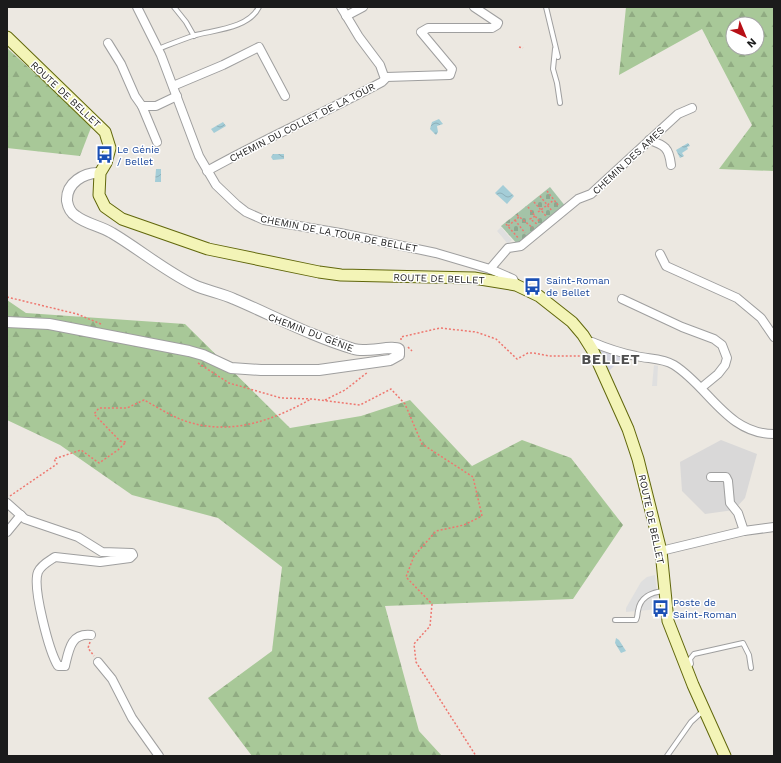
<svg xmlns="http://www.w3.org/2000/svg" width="781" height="763" font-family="'Work Sans',sans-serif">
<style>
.residential{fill:#d9d8d8}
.forest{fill:url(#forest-firs);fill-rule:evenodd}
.cemetery{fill:url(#cemetery-stones)}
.parking{fill:#dfdfdf}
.plaza{fill:#d5d6e1}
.water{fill:url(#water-waves)}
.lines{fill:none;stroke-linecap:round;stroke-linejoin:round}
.service-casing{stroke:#9f9f9f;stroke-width:6}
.minor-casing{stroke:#9f9f9f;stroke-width:10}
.tertiary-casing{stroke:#9f9f9f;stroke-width:12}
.secondary-casing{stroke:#61670c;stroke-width:13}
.path{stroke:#ee776f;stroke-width:1.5;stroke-dasharray:2 2;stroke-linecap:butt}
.service{stroke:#fff;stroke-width:4}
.minor{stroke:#fff;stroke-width:8}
.tertiary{stroke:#fff;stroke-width:10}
.secondary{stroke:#f3f4b7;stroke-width:11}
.labels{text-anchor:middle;stroke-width:3;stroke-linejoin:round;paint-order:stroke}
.street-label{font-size:10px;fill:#1b1b1b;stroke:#fff}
.transit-label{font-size:10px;fill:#164399;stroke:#fff;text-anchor:start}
.district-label{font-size:14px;font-weight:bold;letter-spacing:1px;fill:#4e4e4e;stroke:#fff}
</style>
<defs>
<pattern id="forest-firs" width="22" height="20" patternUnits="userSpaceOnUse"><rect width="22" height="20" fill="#a8c898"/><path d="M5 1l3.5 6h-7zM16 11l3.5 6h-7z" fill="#90ab82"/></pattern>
<pattern id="cemetery-stones" width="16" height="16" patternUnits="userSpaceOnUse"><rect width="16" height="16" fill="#a4c3a7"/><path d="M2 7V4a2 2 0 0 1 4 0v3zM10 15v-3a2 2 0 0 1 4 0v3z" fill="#8da78f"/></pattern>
<pattern id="water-waves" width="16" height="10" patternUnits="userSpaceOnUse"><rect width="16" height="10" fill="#a4cdd7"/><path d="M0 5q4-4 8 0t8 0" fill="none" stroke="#8dafb8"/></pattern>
</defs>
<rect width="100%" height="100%" fill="#ece8e1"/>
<!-- residential -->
<path class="residential" d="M 721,440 L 757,454 L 745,498 L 734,510 L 705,514 L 682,491 L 680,462 Z"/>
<!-- forest -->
<g class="forest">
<path d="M 626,7 L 774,7 L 774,171 L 719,169 L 752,125 L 702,29 L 619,75 ZM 733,24 L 757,24 L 757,48 L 733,48 Z"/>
<path d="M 7,48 L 92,125 L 80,156 L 7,148 Z"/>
<path d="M 7,300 L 26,313 L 185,324 L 290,428 L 361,416 L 410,400 L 472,466 L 522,440 L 571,458 L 623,525 L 573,599 L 385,606 L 419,731 L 442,756 L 252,756 L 208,698 L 272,651 L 282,567 L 218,518 L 132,495 L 60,445 L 7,420 Z"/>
</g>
<!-- cemetery -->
<path class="cemetery" d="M 550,187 L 566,207 L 519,246 L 501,226 Z"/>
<!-- parking -->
<g class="parking">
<path d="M 501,227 L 512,240 L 508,244 L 497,231 Z"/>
<path d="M 654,365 L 658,366 L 657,386 L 652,386 Z"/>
<path d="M 655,575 L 659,609 L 626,612 L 626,608 L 641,582 L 647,577 Z"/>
</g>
<!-- plaza -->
<path class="plaza" d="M 599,347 L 625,355 L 606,374 L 597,351 Z"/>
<!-- water -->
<g class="water">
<path d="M 439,119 L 443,124 L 437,126 L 438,132 L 436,135 L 430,129 L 432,122 Z"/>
<path d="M 223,122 L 226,126 L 214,133 L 211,129 Z"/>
<path d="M 688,143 L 690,146 L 687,147 L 688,149 L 682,153 L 684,156 L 680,158 L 676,150 Z"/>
<path d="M 273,154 L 284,154 L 284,159 L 273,160 L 271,157 Z"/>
<path d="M 156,169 L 161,169 L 161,182 L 155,182 Z"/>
<path d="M 503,185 L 514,196 L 507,204 L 495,193 Z"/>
<path d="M 616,638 L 619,640 L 626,651 L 621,653 L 615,643 Z"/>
</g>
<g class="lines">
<defs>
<g id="service">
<path d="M 174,7 L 186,22 L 194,36"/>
<path d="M 546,7 L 558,57"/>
<path d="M 158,49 C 171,44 183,39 196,35 C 215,30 249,28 259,7"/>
<path d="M 555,49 L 553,69 L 557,83 L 560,103"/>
<path d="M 615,620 L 636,620 C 638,616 637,615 638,611 C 640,597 652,592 664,591"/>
<path d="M 688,667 L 691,664 L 690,659 L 694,654 L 743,643 L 749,655 L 751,668"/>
<path d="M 667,756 L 691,722 L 703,711"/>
</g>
<g id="minor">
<path d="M 137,7 L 161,55 L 199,156 L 216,185 L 237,205 L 246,212 L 264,220 L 340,233 L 436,253 L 490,269 L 513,279 L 516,285"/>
<path d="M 346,16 L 363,7"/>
<path d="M 108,43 L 121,64 L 135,96 L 142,106 L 156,106 L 177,96"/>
<path d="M 386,77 L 450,75 L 452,69 L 421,32 L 428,28 L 492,28 L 497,25 L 498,23 L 474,7"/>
<path d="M 173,86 L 223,65 L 259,47 L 285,96"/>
<path d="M 142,106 L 157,142"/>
<path d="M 649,140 C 665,145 669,148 671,165"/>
<path d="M 207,171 C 264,139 324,113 382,82 L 385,79 L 380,65 L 359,37 L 341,7"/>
<path d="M 660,254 L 666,266 L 737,298 L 761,318 L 774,337"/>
<path d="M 490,269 L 508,248 L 521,246 L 578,199 L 591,194 L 678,114 L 692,108"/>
<path d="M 622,299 L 682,327 L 714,339 L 722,345 L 727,358 L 725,365 L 718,374 L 701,388"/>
<path d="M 589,343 L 592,342 C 606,348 621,353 636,356 C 648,359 663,358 674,365 C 709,387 727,434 774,434"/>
<path d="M 711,477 L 726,477 L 728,481 L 730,503 L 738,513 L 744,531"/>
<path d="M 7,503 L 25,519 L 78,537 L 102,552 L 132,553 L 133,555 L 130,558 L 100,562 L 55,557 C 49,561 41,565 38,572 C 32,587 49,651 58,666 L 65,666 C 69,649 71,633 91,635"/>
<path d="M 7,532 L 21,515"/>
<path d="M 661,551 L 744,531 L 774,527"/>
<path d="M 98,662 L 112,679 L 132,718 L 159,756"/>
</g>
<path id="tertiary" d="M 7,322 L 49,324 L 189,351 L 203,355 L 231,368 L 261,370 L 319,370 L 390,360 L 399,355 L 399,349 C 392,345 366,353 354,349 C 313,337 274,316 234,299 C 221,293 207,291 194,285 C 165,271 139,249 112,233 C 101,226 86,224 76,216 C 71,213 68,207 67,201 C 66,183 84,172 100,173"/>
<path id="secondary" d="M 7,37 L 105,132 L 110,148 L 106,163 L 100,173 L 99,195 L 105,207 L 122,219 L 208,249 L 319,272 L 341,275 L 385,276 L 474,278 L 516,285 L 539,296 L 572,322 L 583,335 L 593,351 L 628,429 L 638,459 L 661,551 L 668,621 L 693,685 L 725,756"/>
</defs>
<!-- service casing -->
<use href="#service" class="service-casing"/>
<!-- minor casing -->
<use href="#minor" class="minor-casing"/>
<!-- tertiary casing -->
<use href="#tertiary" class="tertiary-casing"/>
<!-- secondary casing -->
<use href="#secondary" class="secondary-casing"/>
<!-- path -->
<g class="path">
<path d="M 519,47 L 523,48"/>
<path d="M 547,191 L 558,205"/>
<path d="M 540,196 L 552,211"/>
<path d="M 534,202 L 546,216"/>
<path d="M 528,207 L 539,221"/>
<path d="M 538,212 L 554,200"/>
<path d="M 517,215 L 533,228"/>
<path d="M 535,216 L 530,219 L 537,224"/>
<path d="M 515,220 L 525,233"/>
<path d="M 506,224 L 519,239"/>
<path d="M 508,226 L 519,217"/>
<path d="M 7,297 L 77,314 L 101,324"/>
<path d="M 401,340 L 401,337 L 440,328 L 476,332 L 496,339 L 517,359 L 528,353 L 534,353 L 549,356 L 585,356"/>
<path d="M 408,347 L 412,351"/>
<path d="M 198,363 L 229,383 L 281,398 L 312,399 L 360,405 L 391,389 L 405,404 L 422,444 L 473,477 L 482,516 L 464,525 L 436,531 L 414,556 L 406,577 L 432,604 L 430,626 L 414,644 L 416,662 L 476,756"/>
<path d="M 325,400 L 345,390 L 368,372"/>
<path d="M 10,496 L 57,464 L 54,459 L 81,450 L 99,463 L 118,450 L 126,442 L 120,441 L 94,414 L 99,408 L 127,408 L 144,400 C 157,407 171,416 185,421 C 230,436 272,421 311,399"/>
<path d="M 90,642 L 88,648 L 94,656"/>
</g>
<!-- service -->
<use href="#service" class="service"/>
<!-- minor -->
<use href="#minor" class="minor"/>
<!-- tertiary -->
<use href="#tertiary" class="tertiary"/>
<!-- secondary -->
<use href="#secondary" class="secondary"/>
</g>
<!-- icons -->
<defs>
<symbol id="bus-bare" viewBox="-9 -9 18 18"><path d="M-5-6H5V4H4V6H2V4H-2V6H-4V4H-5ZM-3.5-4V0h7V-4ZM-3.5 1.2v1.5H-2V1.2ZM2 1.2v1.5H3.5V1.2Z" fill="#1a4fb4" stroke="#fff" stroke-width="2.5" paint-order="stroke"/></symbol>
</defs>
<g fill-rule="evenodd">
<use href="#bus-bare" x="92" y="142" width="25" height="25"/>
<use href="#bus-bare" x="520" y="274" width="25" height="25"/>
<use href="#bus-bare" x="648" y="596" width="25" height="25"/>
</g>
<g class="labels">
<!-- street labels -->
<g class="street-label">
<text transform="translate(66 94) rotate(43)" y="4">ROUTE DE BELLET</text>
<text transform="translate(302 122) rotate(-27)" y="4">CHEMIN DU COLLET DE LA TOUR</text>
<text transform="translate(628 160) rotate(-43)" y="4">CHEMIN DES AMES</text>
<text transform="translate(339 233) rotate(11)" y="4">CHEMIN DE LA TOUR DE BELLET</text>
<text transform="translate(439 278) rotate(2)" y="4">ROUTE DE BELLET</text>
<text transform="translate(311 332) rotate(21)" y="4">CHEMIN DU GÉNIE</text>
<text transform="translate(652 519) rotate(78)" y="4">ROUTE DE BELLET</text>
</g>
<!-- transit labels -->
<g class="transit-label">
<text x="117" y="153">Le Génie<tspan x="117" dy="12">/ Bellet</tspan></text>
<text x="546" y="284">Saint-Roman<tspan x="546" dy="12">de Bellet</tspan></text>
<text x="673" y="606">Poste de<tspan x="673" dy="12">Saint-Roman</tspan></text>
</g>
<!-- district labels -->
<g class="district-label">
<text x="611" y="364">BELLET</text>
</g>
</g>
<!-- border -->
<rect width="781" height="763" fill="none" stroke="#1b1b1b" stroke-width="16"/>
<!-- north arrow -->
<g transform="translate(745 36) rotate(136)"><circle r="19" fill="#ffffff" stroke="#a4a4a4"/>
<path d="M0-3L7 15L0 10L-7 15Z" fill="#b70f16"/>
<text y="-6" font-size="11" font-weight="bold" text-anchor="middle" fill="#1b1b1b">N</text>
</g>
</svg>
